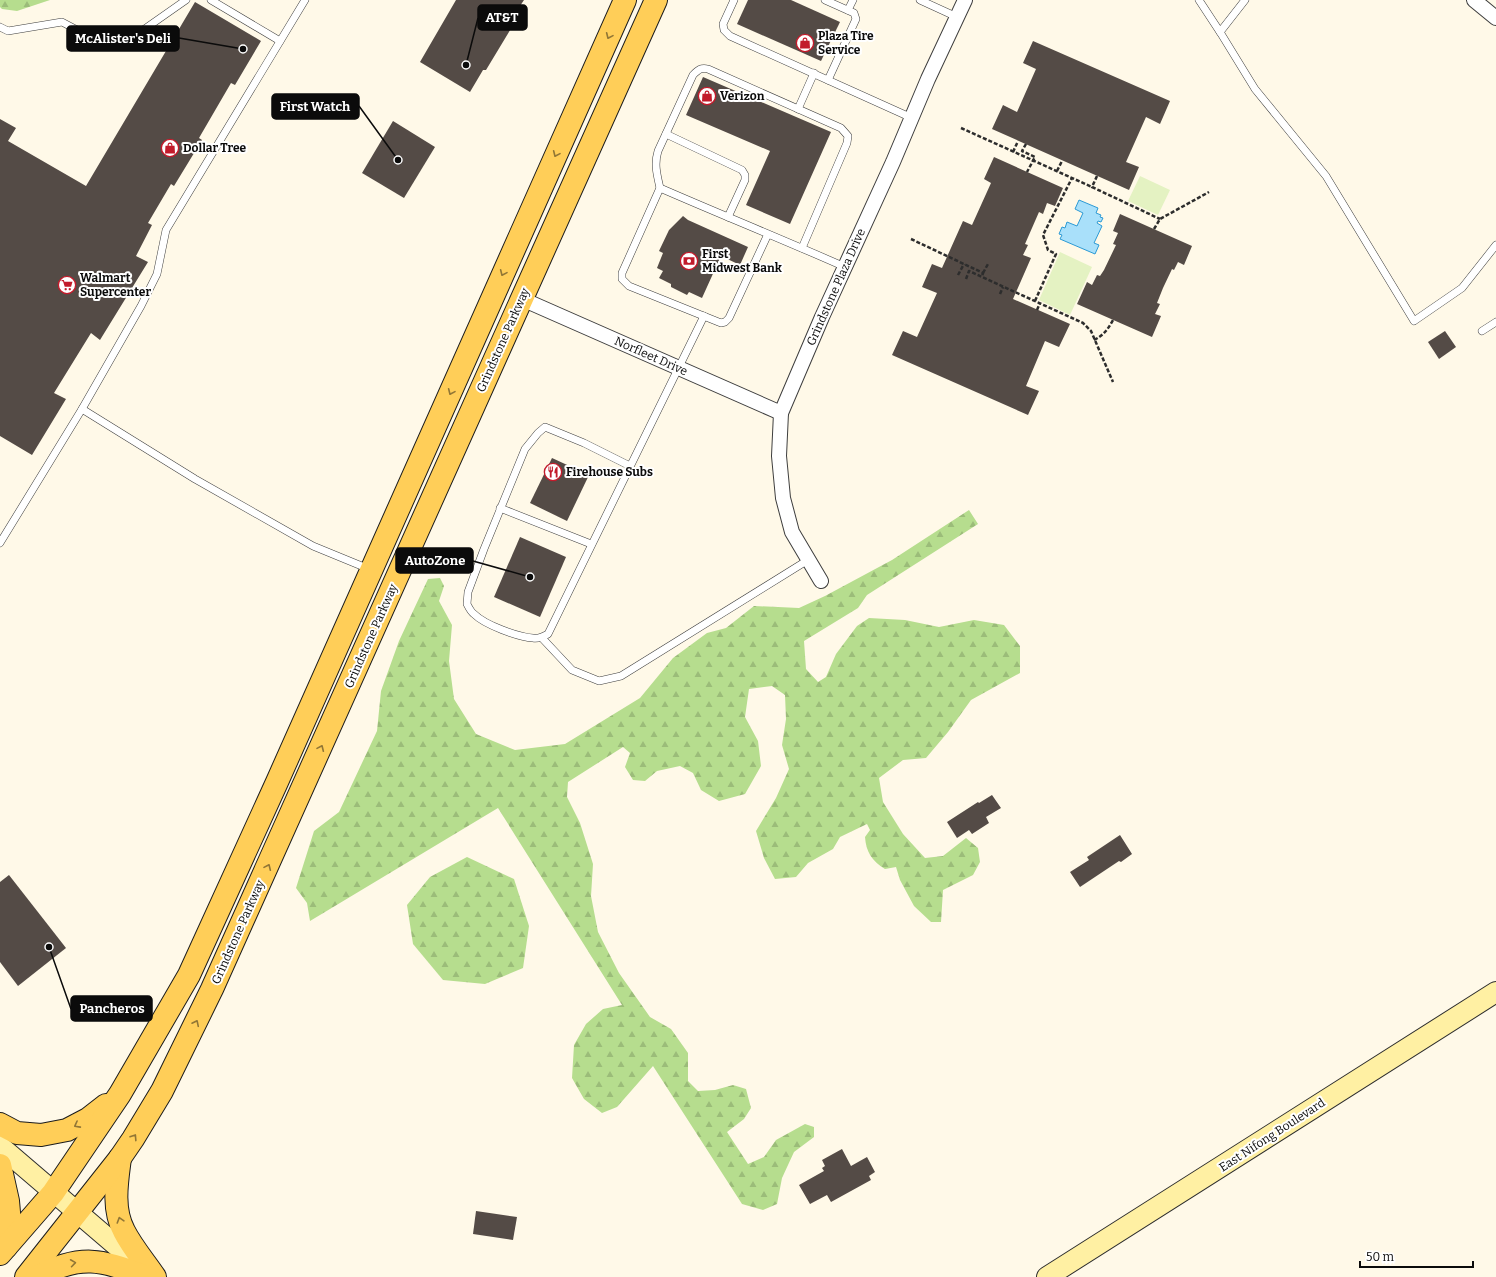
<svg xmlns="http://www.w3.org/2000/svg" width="1496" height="1277" font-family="Bitter,serif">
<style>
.forest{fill:url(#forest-firs)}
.pitch{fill:#e4f2c2}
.water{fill:#a9e0fa;stroke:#2c9ad5}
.building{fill:#544b46}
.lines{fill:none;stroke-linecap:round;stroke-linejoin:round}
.lane-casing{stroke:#3e3e3e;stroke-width:8}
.street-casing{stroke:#3e3e3e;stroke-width:16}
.secondary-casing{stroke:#2d2d2d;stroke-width:22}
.primary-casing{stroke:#1c1c1c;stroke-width:24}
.path{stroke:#2d2d2d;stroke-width:2.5;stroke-dasharray:4 2;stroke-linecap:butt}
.lane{stroke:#fff;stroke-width:7}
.street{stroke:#fff;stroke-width:14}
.secondary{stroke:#fff0a3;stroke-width:20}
.primary{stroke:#ffce58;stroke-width:22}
.oneway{stroke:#917635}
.labels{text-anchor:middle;stroke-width:4;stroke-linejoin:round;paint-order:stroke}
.poi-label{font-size:12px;font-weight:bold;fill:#0b0b0b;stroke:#fff;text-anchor:start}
.street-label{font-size:12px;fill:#0b0b0b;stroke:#fff}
.leader{fill:none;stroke:#0b0b0b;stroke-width:1.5}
.callout-dot{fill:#0b0b0b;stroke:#fff;stroke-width:1.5}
.callout{fill:#0b0b0b;stroke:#0b0b0b;stroke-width:1.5}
.callout-label{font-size:13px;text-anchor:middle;font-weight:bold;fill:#fff}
</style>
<defs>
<pattern id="forest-firs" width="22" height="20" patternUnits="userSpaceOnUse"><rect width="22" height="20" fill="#b6dd8e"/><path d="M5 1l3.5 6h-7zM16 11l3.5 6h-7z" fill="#9bbc79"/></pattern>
</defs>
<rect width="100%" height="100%" fill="#fff9e8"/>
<!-- forest -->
<g class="forest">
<path d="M 0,0 L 50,0 L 17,11 L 2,9 L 0,7 Z"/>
<path d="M 969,510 L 978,524 L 867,595 L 858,608 L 804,641 L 806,669 L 818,682 L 826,677 L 836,654 L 857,626 L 869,618 L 905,620 L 939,627 L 974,620 L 1004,625 L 1020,646 L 1020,673 L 971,700 L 948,732 L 926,758 L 903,760 L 879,778 L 883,802 L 903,834 L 925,858 L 943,856 L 966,838 L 978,848 L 980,862 L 973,875 L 943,890 L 941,922 L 931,922 L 914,906 L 900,880 L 896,867 L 885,869 C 872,861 866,852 865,837 L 870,830 L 867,824 L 840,837 L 833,849 L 808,863 L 796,877 L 775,879 L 764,858 L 756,831 L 776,798 L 789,769 L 782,745 L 786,719 L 785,695 L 772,686 L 749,689 L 745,717 L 758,741 L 761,766 L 745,794 L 719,801 L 701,790 L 693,773 L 680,766 L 657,771 L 645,781 L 633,780 L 625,767 L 630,753 L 623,747 L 568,782 L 567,797 L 580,823 L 593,864 L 591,896 L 598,932 L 619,973 L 650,1017 L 671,1029 L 688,1053 L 688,1081 L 698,1091 L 715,1090 L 733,1085 L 746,1089 L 751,1108 L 744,1119 L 727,1132 L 748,1164 L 764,1157 L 776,1140 L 805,1124 L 814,1127 L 814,1137 L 794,1152 L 782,1178 L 777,1204 L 763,1210 L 742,1204 L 653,1066 L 617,1107 L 602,1113 L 584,1099 L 572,1078 L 574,1045 L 586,1024 L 603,1009 L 622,1005 L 498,808 L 310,921 L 307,903 L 296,888 L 314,831 L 339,812 L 377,731 L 381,691 L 399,641 L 428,579 L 440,578 L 444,586 L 439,601 L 452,625 L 449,661 L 454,699 L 476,734 L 515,750 L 565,744 L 640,698 L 673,658 L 707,633 L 726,628 L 754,606 L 799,608 L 825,596 L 892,560 Z"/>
<path d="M 467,857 L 514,879 L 529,926 L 523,968 L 485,984 L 443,980 L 413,944 L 407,905 L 430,877 Z"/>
</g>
<!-- pitch -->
<g class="pitch">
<path d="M 1140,176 L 1170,190 L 1158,215 L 1128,201 Z"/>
<path d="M 1060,252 L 1092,267 L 1070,315 L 1039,300 Z"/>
</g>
<!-- water -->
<path class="water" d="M 1079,200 L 1098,208 L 1096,213 L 1101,215 L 1100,217 L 1103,218 L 1101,222 L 1098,221 L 1097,223 L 1102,226 L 1094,243 L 1099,245 L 1095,254 L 1060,239 L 1062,235 L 1059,234 L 1062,227 L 1065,228 L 1067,222 L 1077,226 L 1083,213 L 1075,209 Z"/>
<!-- building -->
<g class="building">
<path d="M 456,0 L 524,0 L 520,6 L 524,7 L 486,70 L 483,70 L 470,92 L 420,62 Z"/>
<path d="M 748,0 L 791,0 L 840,22 L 821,61 L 737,24 Z"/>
<path d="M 195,2 L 261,41 L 235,85 L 231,83 L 199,138 L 202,140 L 174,186 L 171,184 L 148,223 L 152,225 L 136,256 L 148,262 L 100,340 L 91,333 L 54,393 L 66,399 L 32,455 L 0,436 L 0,119 L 16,128 L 8,141 L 86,186 Z"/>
<path d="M 1033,41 L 1170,101 L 1160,124 L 1146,117 L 1126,162 L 1139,167 L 1129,190 L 992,129 L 1003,105 L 1017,112 L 1036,69 L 1023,63 Z"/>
<path d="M 703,77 L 831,132 L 790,224 L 746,205 L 770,151 L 686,115 Z"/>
<path d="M 393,121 L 435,147 L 404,198 L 362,173 Z"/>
<path d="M 994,157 L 1063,188 L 1055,206 L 1047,203 L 1043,214 L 1039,212 L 1025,244 L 1028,245 L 1023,255 L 1031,258 L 1013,299 L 1070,324 L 1059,347 L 1045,341 L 1026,386 L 1039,391 L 1028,415 L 892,355 L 903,331 L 917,337 L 937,293 L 922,287 L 932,264 L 942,268 L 963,221 L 972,225 L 991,183 L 984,179 Z"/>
<path d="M 1120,214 L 1192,246 L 1184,265 L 1178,262 L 1174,270 L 1172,269 L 1163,288 L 1157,303 L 1160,304 L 1155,314 L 1161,316 L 1152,337 L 1077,304 L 1087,282 L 1092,285 L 1097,275 L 1100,276 L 1104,270 L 1116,245 L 1113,244 L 1118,233 L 1113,231 Z"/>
<path d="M 683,216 L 688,220 L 748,247 L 740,265 L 721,256 L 702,298 L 689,292 L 687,295 L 671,287 L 671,284 L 659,278 L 663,271 L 657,268 L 663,253 L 659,251 L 669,230 Z"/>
<path d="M 1445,331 L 1456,347 L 1439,359 L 1428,342 Z"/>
<path d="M 552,458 L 589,475 L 567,521 L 530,503 Z"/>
<path d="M 520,537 L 566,557 L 540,617 L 494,597 Z"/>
<path d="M 992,795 L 1001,808 L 986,817 L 989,823 L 972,834 L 969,830 L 957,838 L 947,822 L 978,802 L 979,803 Z"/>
<path d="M 1120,835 L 1132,854 L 1121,862 L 1119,861 L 1080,887 L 1070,872 L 1089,860 L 1087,857 Z"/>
<path d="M 9,875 L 66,948 L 18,986 L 0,962 L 0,882 Z"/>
<path d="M 842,1149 L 851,1166 L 867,1157 L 875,1172 L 869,1176 L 871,1180 L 831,1202 L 827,1195 L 810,1204 L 799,1185 L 824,1171 L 822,1168 L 825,1166 L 822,1160 Z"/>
<path d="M 476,1211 L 517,1217 L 513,1240 L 473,1234 Z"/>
</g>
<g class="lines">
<defs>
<g id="lane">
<path d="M 211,0 L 280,41"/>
<path d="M 734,0 L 723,24 L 724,30 L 730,36 L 912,118"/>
<path d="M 825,0 L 854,13 L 856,19 L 828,80"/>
<path d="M 920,0 L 957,17"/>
<path d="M 1199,0 L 1220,32 L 1245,0"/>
<path d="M 848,10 L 853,0"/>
<path d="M 0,27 L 8,31 L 62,22 L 98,41 L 126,42 L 186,0"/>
<path d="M 1220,32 L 1255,89 L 1326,176 L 1414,321 L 1462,288 L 1496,245"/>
<path d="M 798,109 L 814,73"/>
<path d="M 666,134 L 742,170 L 745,175 L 745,180 L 728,217"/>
<path d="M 660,188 C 657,175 654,164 658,151 L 693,75 C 698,70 701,67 708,69 L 841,128 L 848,136 L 847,143 L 802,248"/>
<path d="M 768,234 L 729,318 L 725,322 L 721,323 L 629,286 L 622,279 L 622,273 L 660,188 C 722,215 784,240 845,267"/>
<path d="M 1482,331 L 1496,322"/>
<path d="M 82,409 L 195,479 L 313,546 L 369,569"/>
<path d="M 630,466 L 584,443 L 545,427 L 538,433 L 525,449 L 484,549 L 468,592 L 467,604 C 469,608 471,612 474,614 C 485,625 518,637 533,638 C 539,639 543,637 548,634 L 704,316"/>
<path d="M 500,508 L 591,544"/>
<path d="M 0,543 L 82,409 L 141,306 L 157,274 L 166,230 L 305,0"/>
<path d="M 542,638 L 572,670 L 599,681 L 621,676 L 808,560"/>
</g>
<g id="street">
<path d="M 1474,0 L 1496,18"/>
<path d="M 522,299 L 781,413"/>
<path d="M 821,581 L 792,532 L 783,498 L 779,456 L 781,413 L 822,317 L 893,162 L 928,79 L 965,0"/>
</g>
<g id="secondary">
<path d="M 0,1146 L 146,1271"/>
<path d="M 1047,1277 L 1496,992"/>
</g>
<g id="primary">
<path d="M 0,1124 L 17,1133 L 41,1135 L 67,1130 L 88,1119 L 106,1105"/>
<path d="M 120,1158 C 117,1181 112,1209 124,1231 C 132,1247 145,1262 155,1277"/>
<path d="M 0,1165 L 8,1201 L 10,1224 L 6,1247"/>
<path d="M 0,1254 L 53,1193 L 120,1094 L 189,975 L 277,782 L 625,0"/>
<path d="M 26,1277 L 120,1158 L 133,1139 L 162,1091 L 212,989 L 656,0"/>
<path d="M 37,1277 C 79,1254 103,1259 146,1277"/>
</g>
</defs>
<!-- lane casing -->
<use href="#lane" class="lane-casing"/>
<!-- street casing -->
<use href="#street" class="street-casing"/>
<!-- secondary casing -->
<use href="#secondary" class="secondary-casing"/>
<!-- primary casing -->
<use href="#primary" class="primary-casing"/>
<!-- path -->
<g class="path">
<path d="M 961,128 L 1092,187"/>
<path d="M 1026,144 L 1022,151 L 1035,157 L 1027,172"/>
<path d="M 1013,152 L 1018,141"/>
<path d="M 1057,171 L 1062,161"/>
<path d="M 1097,176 L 1092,187 L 1160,219"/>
<path d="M 1154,229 L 1160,219 L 1209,192"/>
<path d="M 911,239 L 983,273 L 982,277"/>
<path d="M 983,273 L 988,264"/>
<path d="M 958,275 L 964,264"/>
<path d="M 966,279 L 969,271 L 1083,323 L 1091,331 L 1113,382"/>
<path d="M 1000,294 L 1003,287"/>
<path d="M 1035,301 L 1056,254 L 1048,250 L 1043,235 L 1072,178"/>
<path d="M 1037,310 L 1040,303"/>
<path d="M 1094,340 C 1104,335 1108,329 1113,320"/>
</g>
<!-- lane -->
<use href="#lane" class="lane"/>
<!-- street -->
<use href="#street" class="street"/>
<!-- secondary -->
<use href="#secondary" class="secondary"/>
<!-- primary -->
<use href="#primary" class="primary"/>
</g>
<!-- one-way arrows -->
<defs><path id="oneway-chevron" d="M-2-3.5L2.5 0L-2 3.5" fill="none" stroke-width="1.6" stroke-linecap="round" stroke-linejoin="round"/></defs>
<g class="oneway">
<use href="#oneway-chevron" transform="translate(609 36) rotate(114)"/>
<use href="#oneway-chevron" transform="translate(556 154) rotate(114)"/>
<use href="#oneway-chevron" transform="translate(503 273) rotate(114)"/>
<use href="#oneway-chevron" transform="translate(451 392) rotate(114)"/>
<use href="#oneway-chevron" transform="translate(321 748) rotate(-66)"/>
<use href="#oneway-chevron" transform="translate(268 867) rotate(-66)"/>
<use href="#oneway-chevron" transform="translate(196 1023) rotate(-64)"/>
<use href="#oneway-chevron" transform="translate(77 1125) rotate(152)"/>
<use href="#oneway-chevron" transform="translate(134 1137) rotate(-57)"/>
<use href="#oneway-chevron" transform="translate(120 1220) rotate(-107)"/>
<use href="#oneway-chevron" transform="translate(73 1263) rotate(-8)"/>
</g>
<!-- icons -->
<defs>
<symbol id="shop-ring" viewBox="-11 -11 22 22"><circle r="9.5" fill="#fff" stroke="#c21b2b" stroke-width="1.5"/><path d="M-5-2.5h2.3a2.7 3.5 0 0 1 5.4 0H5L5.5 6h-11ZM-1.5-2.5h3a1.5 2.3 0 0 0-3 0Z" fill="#c21b2b"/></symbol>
<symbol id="bank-ring" viewBox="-11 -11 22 22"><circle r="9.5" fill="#fff" stroke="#c21b2b" stroke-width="1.5"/><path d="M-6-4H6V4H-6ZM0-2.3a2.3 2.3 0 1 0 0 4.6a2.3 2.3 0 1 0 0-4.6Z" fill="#c21b2b"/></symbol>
<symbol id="supermarket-ring" viewBox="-11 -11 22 22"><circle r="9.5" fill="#fff" stroke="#c21b2b" stroke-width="1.5"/><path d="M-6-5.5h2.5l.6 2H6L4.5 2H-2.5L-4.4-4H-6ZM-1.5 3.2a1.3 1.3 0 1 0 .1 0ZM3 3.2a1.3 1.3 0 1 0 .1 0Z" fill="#c21b2b"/></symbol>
<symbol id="restaurant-ring" viewBox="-11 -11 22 22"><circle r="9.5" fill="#fff" stroke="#c21b2b" stroke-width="1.5"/><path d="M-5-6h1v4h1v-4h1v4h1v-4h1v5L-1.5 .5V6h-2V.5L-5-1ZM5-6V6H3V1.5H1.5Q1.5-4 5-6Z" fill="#c21b2b"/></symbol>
</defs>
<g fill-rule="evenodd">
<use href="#shop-ring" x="795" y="33" width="20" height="20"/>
<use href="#shop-ring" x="697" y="86" width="20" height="20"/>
<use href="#shop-ring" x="160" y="138" width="20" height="20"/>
<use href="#bank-ring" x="679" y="251" width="20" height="20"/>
<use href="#supermarket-ring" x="57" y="275" width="20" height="20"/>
<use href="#restaurant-ring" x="543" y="462" width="20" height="20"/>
</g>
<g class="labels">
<!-- poi labels -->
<g class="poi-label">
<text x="818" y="40">Plaza Tire<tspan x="818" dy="14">Service</tspan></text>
<text x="720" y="100">Verizon</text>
<text x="183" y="152">Dollar Tree</text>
<text x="702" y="258">First<tspan x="702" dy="14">Midwest Bank</tspan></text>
<text x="80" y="282">Walmart<tspan x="80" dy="14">Supercenter</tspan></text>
<text x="566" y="476">Firehouse Subs</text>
</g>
<!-- street labels -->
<g class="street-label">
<text transform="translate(836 287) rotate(-66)" y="4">Grindstone Plaza Drive</text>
<text transform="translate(503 340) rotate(-66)" y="4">Grindstone Parkway</text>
<text transform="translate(651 356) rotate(24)" y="4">Norfleet Drive</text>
<text transform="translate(371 636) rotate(-66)" y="4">Grindstone Parkway</text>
<text transform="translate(238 932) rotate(-66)" y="4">Grindstone Parkway</text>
<text transform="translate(1272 1135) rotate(-33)" y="4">East Nifong Boulevard</text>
</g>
</g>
<!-- callouts -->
<path class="leader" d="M466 65L478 18M243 49L179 38M398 160L359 106M530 577L473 561M49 947L71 1009"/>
<g class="callout-dot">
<circle cx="466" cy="65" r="4"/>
<circle cx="243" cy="49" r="4"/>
<circle cx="398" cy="160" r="4"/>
<circle cx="530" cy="577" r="4"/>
<circle cx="49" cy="947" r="4"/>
</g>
<g class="callout">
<rect x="478" y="5" width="49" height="25" rx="4"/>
<rect x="67" y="26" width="112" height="25" rx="4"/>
<rect x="272" y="94" width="87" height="25" rx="4"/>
<rect x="396" y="548" width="77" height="25" rx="4"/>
<rect x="71" y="996" width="81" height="25" rx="4"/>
</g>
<g class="callout-label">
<text x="502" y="22">AT&amp;T</text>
<text x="123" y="43">McAlister's Deli</text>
<text x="315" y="111">First Watch</text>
<text x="435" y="565">AutoZone</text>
<text x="112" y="1013">Pancheros</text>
</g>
<!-- scale -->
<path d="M1360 1261v6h113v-6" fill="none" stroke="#0b0b0b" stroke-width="2"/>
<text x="1366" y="1261" font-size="12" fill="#0b0b0b" stroke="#ffffff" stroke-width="3" paint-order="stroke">50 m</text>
</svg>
